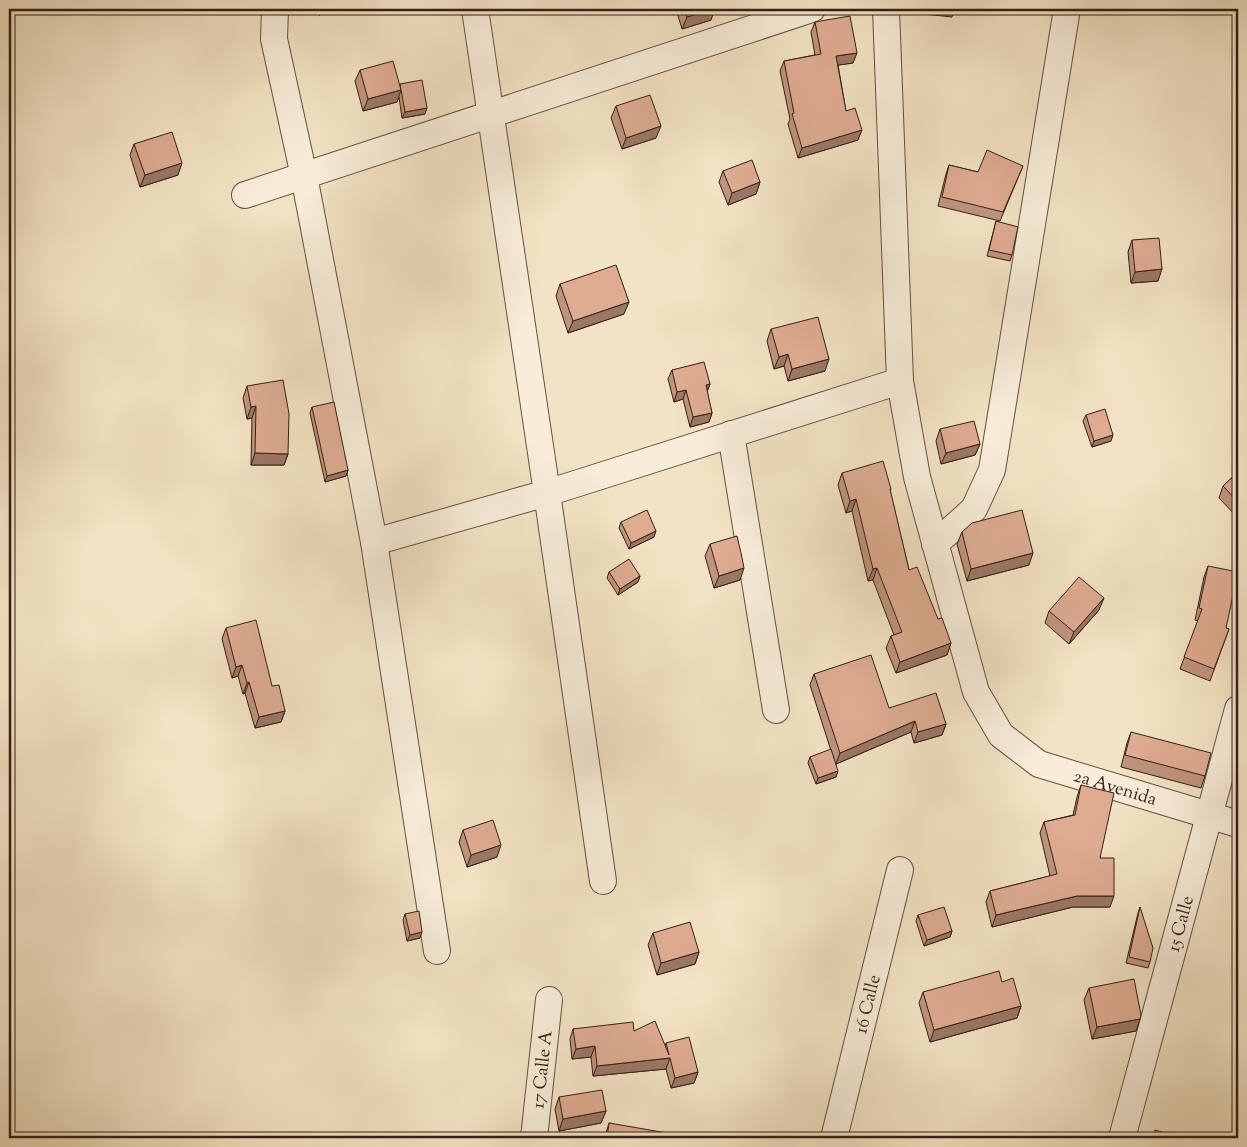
<svg xmlns="http://www.w3.org/2000/svg" width="1247" height="1147" font-family="'Sorts Mill Goudy',serif">
<style>
.lines{fill:none;stroke-linecap:round;stroke-linejoin:round}
.street-casing{stroke:#644f42;stroke-width:28}
.street{stroke:#f7edd9;stroke-width:26}
.wall{fill:#bf947d;stroke:#341e16}
.shaded-wall{fill:#9b7866;stroke:#341e16}
.building{fill:#deac91;stroke:#341e16}
.labels{text-anchor:middle;stroke-width:4;stroke-linejoin:round;paint-order:stroke}
.street-label{font-size:18px;fill:#341e16;stroke:#f7edd9}
</style>
<rect width="100%" height="100%" fill="#f2e3c4"/>
<filter id="stains"><feTurbulence type="fractalNoise" baseFrequency=".004" numOctaves="4"/><feColorMatrix values="0 0 0 0 .2 0 0 0 0 .09 0 0 0 0 .02 0 0 0 .5 -.17"/></filter>
<radialGradient id="worn" r=".72"><stop offset=".6" stop-color="#630" stop-opacity="0"/><stop offset="1" stop-color="#630" stop-opacity=".3"/></radialGradient>
<g class="lines">
<defs>
<g id="street">
<path d="M 275,9 L 274,39 L 304,176 L 374,542 L 437,951"/>
<path d="M 475,9 L 547,493 L 603,881"/>
<path id="s1" d="M 886,9 L 900,381 L 917,477 L 976,692 L 1001,735 L 1039,764 L 1238,824"/>
<path d="M 245,195 L 812,9"/>
<path d="M 731,434 L 776,710"/>
<path d="M 374,542 L 547,493 L 900,381"/>
<path d="M 935,544 L 974,509 L 992,470 L 1067,9"/>
<path id="s2" d="M 534,1138 L 549,1000"/>
<path id="s3" d="M 834,1138 L 900,870"/>
<path id="s4" d="M 1122,1138 L 1238,709"/>
</g>
</defs>
<!-- street casing -->
<use href="#street" class="street-casing"/>
<!-- street -->
<use href="#street" class="street"/>
</g>
<!-- wall -->
<g class="wall">
<path d="M 316,9 L 336,9 L 319,15 Z"/>
<path d="M 676,9 L 713,9 L 711,20 L 682,29 Z"/>
<path d="M 815,22 L 853,63 L 838,65 L 846,111 L 858,140 L 798,158 L 788,124 L 790,119 L 780,71 L 784,61 L 815,55 L 811,32 Z"/>
<path d="M 360,70 L 399,84 L 425,114 L 402,118 L 399,97 L 397,102 L 363,111 L 355,81 Z"/>
<path d="M 616,106 L 656,138 L 622,149 L 611,118 Z"/>
<path d="M 134,144 L 178,175 L 140,187 L 130,155 Z"/>
<path d="M 949,165 L 978,172 L 1023,166 L 1000,221 L 938,206 L 946,174 Z"/>
<path d="M 723,171 L 760,182 L 756,194 L 728,205 L 719,182 Z"/>
<path d="M 996,221 L 1012,255 L 1010,261 L 987,256 Z"/>
<path d="M 1132,240 L 1158,281 L 1131,283 L 1128,252 Z"/>
<path d="M 560,284 L 624,314 L 568,333 L 556,296 Z"/>
<path d="M 771,329 L 825,371 L 788,381 L 784,366 L 774,369 L 767,341 Z"/>
<path d="M 672,370 L 710,384 L 707,392 L 712,413 L 709,422 L 690,427 L 683,399 L 674,402 L 668,379 Z"/>
<path d="M 247,386 L 288,454 L 284,465 L 251,465 L 252,418 L 247,419 L 243,398 Z"/>
<path d="M 312,407 L 348,470 L 346,476 L 325,482 L 310,413 Z"/>
<path d="M 1086,415 L 1111,441 L 1092,447 L 1083,421 Z"/>
<path d="M 940,429 L 980,444 L 975,455 L 941,464 L 936,441 Z"/>
<path d="M 1238,472 L 1238,518 L 1219,498 L 1223,486 Z"/>
<path d="M 842,473 L 891,489 L 890,491 L 909,570 L 951,643 L 947,655 L 896,673 L 886,648 L 891,636 L 894,635 L 873,580 L 868,581 L 852,511 L 846,513 L 838,485 Z"/>
<path d="M 621,522 L 654,537 L 629,549 L 619,528 Z"/>
<path d="M 962,532 L 1029,565 L 967,581 L 957,544 Z"/>
<path d="M 710,544 L 740,580 L 714,588 L 705,556 Z"/>
<path d="M 1208,566 L 1226,628 L 1229,629 L 1210,681 L 1180,669 L 1198,621 L 1195,620 L 1204,577 Z"/>
<path d="M 609,572 L 640,576 L 638,582 L 618,595 L 607,578 Z"/>
<path d="M 1099,610 L 1069,644 L 1045,623 L 1049,611 Z"/>
<path d="M 226,628 L 272,686 L 285,711 L 281,722 L 255,728 L 245,693 L 243,694 L 238,676 L 232,678 L 222,639 Z"/>
<path d="M 814,674 L 889,708 L 946,724 L 942,735 L 914,743 L 911,732 L 836,764 L 836,777 L 816,784 L 808,763 L 810,757 L 834,760 L 810,685 Z"/>
<path d="M 1131,732 L 1205,776 L 1201,788 L 1121,767 L 1127,743 Z"/>
<path d="M 1081,785 L 1100,858 L 1110,907 L 1073,907 L 992,927 L 986,902 L 990,891 L 1050,876 L 1040,833 L 1044,822 L 1073,815 L 1077,797 Z"/>
<path d="M 463,830 L 497,857 L 467,867 L 459,842 Z"/>
<path d="M 1140,907 L 1150,962 L 1148,968 L 1126,963 L 1138,913 Z"/>
<path d="M 405,914 L 420,938 L 407,941 L 403,920 Z"/>
<path d="M 918,915 L 952,931 L 950,937 L 924,946 L 916,921 Z"/>
<path d="M 653,933 L 699,952 L 695,964 L 657,975 L 648,945 Z"/>
<path d="M 1089,988 L 1136,1031 L 1092,1039 L 1084,1000 Z"/>
<path d="M 923,992 L 1021,1006 L 1017,1018 L 930,1042 L 919,1003 Z"/>
<path d="M 573,1029 L 634,1031 L 665,1045 L 666,1043 L 698,1072 L 694,1083 L 671,1088 L 666,1069 L 593,1076 L 591,1057 L 572,1059 L 570,1039 Z"/>
<path d="M 559,1097 L 606,1111 L 601,1123 L 559,1131 L 555,1109 Z"/>
<path d="M 609,1123 L 672,1138 L 605,1138 L 606,1133 Z"/>
</g>
<!-- shaded-wall -->
<g class="shaded-wall">
<path d="M 321,9 L 336,9 L 319,15 Z"/>
<path d="M 713,9 L 715,9 L 711,20 L 682,29 L 687,17 Z"/>
<path d="M 906,9 L 955,9 L 952,17 L 905,12 Z"/>
<path d="M 857,53 L 853,63 L 832,66 L 836,56 Z"/>
<path d="M 401,90 L 397,102 L 363,111 L 368,99 Z"/>
<path d="M 427,108 L 425,114 L 402,118 L 405,112 Z"/>
<path d="M 661,126 L 656,138 L 622,149 L 626,138 Z"/>
<path d="M 862,130 L 858,140 L 798,158 L 802,148 Z"/>
<path d="M 182,163 L 178,175 L 140,187 L 145,175 Z"/>
<path d="M 760,182 L 756,194 L 728,205 L 732,193 Z"/>
<path d="M 1162,269 L 1158,281 L 1131,283 L 1135,272 Z"/>
<path d="M 629,302 L 624,314 L 568,333 L 573,321 Z"/>
<path d="M 788,354 L 784,366 L 774,369 L 779,357 Z"/>
<path d="M 829,359 L 825,371 L 788,381 L 792,369 Z"/>
<path d="M 710,384 L 706,394 L 706,385 Z"/>
<path d="M 686,390 L 683,399 L 674,402 L 677,392 Z"/>
<path d="M 256,406 L 252,418 L 247,419 L 251,407 Z"/>
<path d="M 712,413 L 709,422 L 690,427 L 693,417 Z"/>
<path d="M 1113,435 L 1111,441 L 1092,447 L 1094,441 Z"/>
<path d="M 980,444 L 975,455 L 941,464 L 946,453 Z"/>
<path d="M 255,453 L 288,454 L 284,465 L 251,465 Z"/>
<path d="M 348,470 L 346,476 L 325,482 L 327,476 Z"/>
<path d="M 856,499 L 852,511 L 846,513 L 850,501 Z"/>
<path d="M 656,531 L 654,537 L 629,549 L 631,543 Z"/>
<path d="M 1033,553 L 1029,565 L 967,581 L 971,569 Z"/>
<path d="M 744,568 L 740,580 L 714,588 L 719,576 Z"/>
<path d="M 877,568 L 873,580 L 868,581 L 873,569 Z"/>
<path d="M 640,576 L 638,582 L 618,595 L 620,589 Z"/>
<path d="M 1104,598 L 1099,610 L 1069,644 L 1074,632 Z"/>
<path d="M 951,643 L 947,655 L 896,673 L 900,662 Z"/>
<path d="M 242,665 L 238,676 L 232,678 L 236,667 Z"/>
<path d="M 249,682 L 245,693 L 243,694 L 247,683 Z"/>
<path d="M 285,711 L 281,722 L 255,728 L 259,717 Z"/>
<path d="M 915,721 L 911,732 L 836,764 L 840,753 Z"/>
<path d="M 946,724 L 942,735 L 914,743 L 918,732 Z"/>
<path d="M 838,771 L 836,777 L 816,784 L 818,778 Z"/>
<path d="M 501,845 L 497,857 L 467,867 L 471,855 Z"/>
<path d="M 1077,896 L 1114,896 L 1110,907 L 1073,907 L 992,927 L 996,915 Z"/>
<path d="M 952,931 L 950,937 L 924,946 L 927,940 Z"/>
<path d="M 422,932 L 420,938 L 407,941 L 410,935 Z"/>
<path d="M 699,952 L 695,964 L 657,975 L 661,963 Z"/>
<path d="M 1021,1006 L 1017,1018 L 930,1042 L 934,1030 Z"/>
<path d="M 1140,1019 L 1136,1031 L 1092,1039 L 1097,1027 Z"/>
<path d="M 595,1046 L 591,1057 L 572,1059 L 576,1049 Z"/>
<path d="M 670,1058 L 666,1069 L 593,1076 L 597,1066 Z"/>
<path d="M 698,1072 L 694,1083 L 671,1088 L 675,1078 Z"/>
<path d="M 606,1111 L 601,1123 L 559,1131 L 563,1119 Z"/>
</g>
<!-- building -->
<g class="building">
<path d="M 684,9 L 713,9 L 687,17 Z"/>
<path d="M 850,16 L 857,53 L 836,56 L 846,111 L 855,108 L 862,130 L 802,148 L 792,114 L 794,113 L 784,61 L 821,54 L 815,22 Z"/>
<path d="M 393,61 L 401,90 L 368,99 L 360,70 Z"/>
<path d="M 422,80 L 427,108 L 405,112 L 400,84 Z"/>
<path d="M 650,95 L 661,126 L 626,138 L 616,106 Z"/>
<path d="M 172,132 L 182,163 L 145,175 L 134,144 Z"/>
<path d="M 987,150 L 1023,166 L 1003,212 L 942,197 L 949,165 L 978,172 Z"/>
<path d="M 752,160 L 760,182 L 732,193 L 723,171 Z"/>
<path d="M 996,221 L 1018,227 L 1012,255 L 989,250 Z"/>
<path d="M 1159,238 L 1162,269 L 1135,272 L 1132,240 Z"/>
<path d="M 616,265 L 629,302 L 573,321 L 560,284 Z"/>
<path d="M 818,317 L 829,359 L 792,369 L 788,354 L 779,357 L 771,329 Z"/>
<path d="M 704,362 L 710,384 L 706,385 L 712,413 L 693,417 L 686,390 L 677,392 L 672,370 Z"/>
<path d="M 283,380 L 289,414 L 288,454 L 255,453 L 256,406 L 251,407 L 247,386 Z"/>
<path d="M 334,402 L 348,470 L 327,476 L 312,407 Z"/>
<path d="M 1105,409 L 1113,435 L 1094,441 L 1086,415 Z"/>
<path d="M 974,421 L 980,444 L 946,453 L 940,429 Z"/>
<path d="M 883,461 L 891,489 L 890,489 L 909,570 L 917,567 L 938,619 L 942,618 L 951,643 L 900,662 L 891,636 L 902,632 L 877,568 L 873,569 L 856,499 L 850,501 L 842,473 Z"/>
<path d="M 1238,472 L 1238,502 L 1223,486 Z"/>
<path d="M 647,510 L 656,531 L 631,543 L 621,522 Z"/>
<path d="M 1022,510 L 1033,553 L 971,569 L 962,532 L 972,523 Z"/>
<path d="M 737,536 L 741,553 L 744,568 L 719,576 L 710,544 Z"/>
<path d="M 629,559 L 640,576 L 620,589 L 609,572 Z"/>
<path d="M 1208,566 L 1238,572 L 1226,628 L 1229,629 L 1214,669 L 1184,657 L 1202,609 L 1199,608 Z"/>
<path d="M 1079,577 L 1104,598 L 1074,632 L 1049,611 Z"/>
<path d="M 256,620 L 272,686 L 279,685 L 285,711 L 259,717 L 249,682 L 247,683 L 242,665 L 236,667 L 226,628 Z"/>
<path d="M 871,655 L 889,708 L 936,693 L 946,724 L 918,732 L 915,721 L 840,753 L 814,674 Z"/>
<path d="M 1131,732 L 1211,753 L 1205,776 L 1125,755 Z"/>
<path d="M 831,749 L 838,771 L 818,778 L 810,757 Z"/>
<path d="M 1081,785 L 1114,793 L 1100,858 L 1114,858 L 1114,896 L 1077,896 L 996,915 L 990,891 L 1057,874 L 1044,822 L 1075,815 Z"/>
<path d="M 493,820 L 501,845 L 471,855 L 463,830 Z"/>
<path d="M 944,907 L 952,931 L 927,940 L 918,915 Z"/>
<path d="M 1140,907 L 1153,948 L 1150,962 L 1129,957 Z"/>
<path d="M 419,911 L 422,932 L 410,935 L 405,914 Z"/>
<path d="M 690,922 L 699,952 L 661,963 L 653,933 Z"/>
<path d="M 999,971 L 1002,982 L 1013,978 L 1021,1006 L 934,1030 L 923,992 Z"/>
<path d="M 1134,979 L 1141,1015 L 1140,1019 L 1097,1027 L 1089,988 Z"/>
<path d="M 655,1021 L 669,1055 L 666,1043 L 689,1037 L 698,1072 L 675,1078 L 670,1058 L 597,1066 L 595,1046 L 576,1049 L 573,1029 L 633,1022 L 634,1031 Z"/>
<path d="M 602,1090 L 606,1111 L 563,1119 L 559,1097 Z"/>
<path d="M 609,1123 L 673,1134 L 672,1138 L 607,1138 Z"/>
<path d="M 1155,1130 L 1172,1135 L 1173,1132 L 1193,1138 L 1153,1138 Z"/>
</g>
<g class="labels">
<!-- street labels -->
<g class="street-label">
<text dy="6" stroke="none"><textPath href="#s1" startOffset="870">2a Avenida</textPath></text>
<text dy="6" stroke="none"><textPath href="#s4" startOffset="222">15 Calle</textPath></text>
<text dy="6" stroke="none"><textPath href="#s3" startOffset="138">16 Calle</textPath></text>
<text dy="6" stroke="none"><textPath href="#s2" startOffset="69">17 Calle A</textPath></text>
</g>
</g>
<!-- margin -->
<rect width="1247" height="1147" fill="none" stroke="#f2e3c4" stroke-width="30"/>
<rect x="10" y="10" width="1227" height="1127" fill="none" stroke="#341e16" stroke-width="2.5"/>
<rect x="15" y="15" width="1217" height="1117" fill="none" stroke="#341e16"/>
<rect width="100%" height="100%" filter="url(#stains)"/>
<rect width="100%" height="100%" fill="url(#worn)"/>
</svg>
